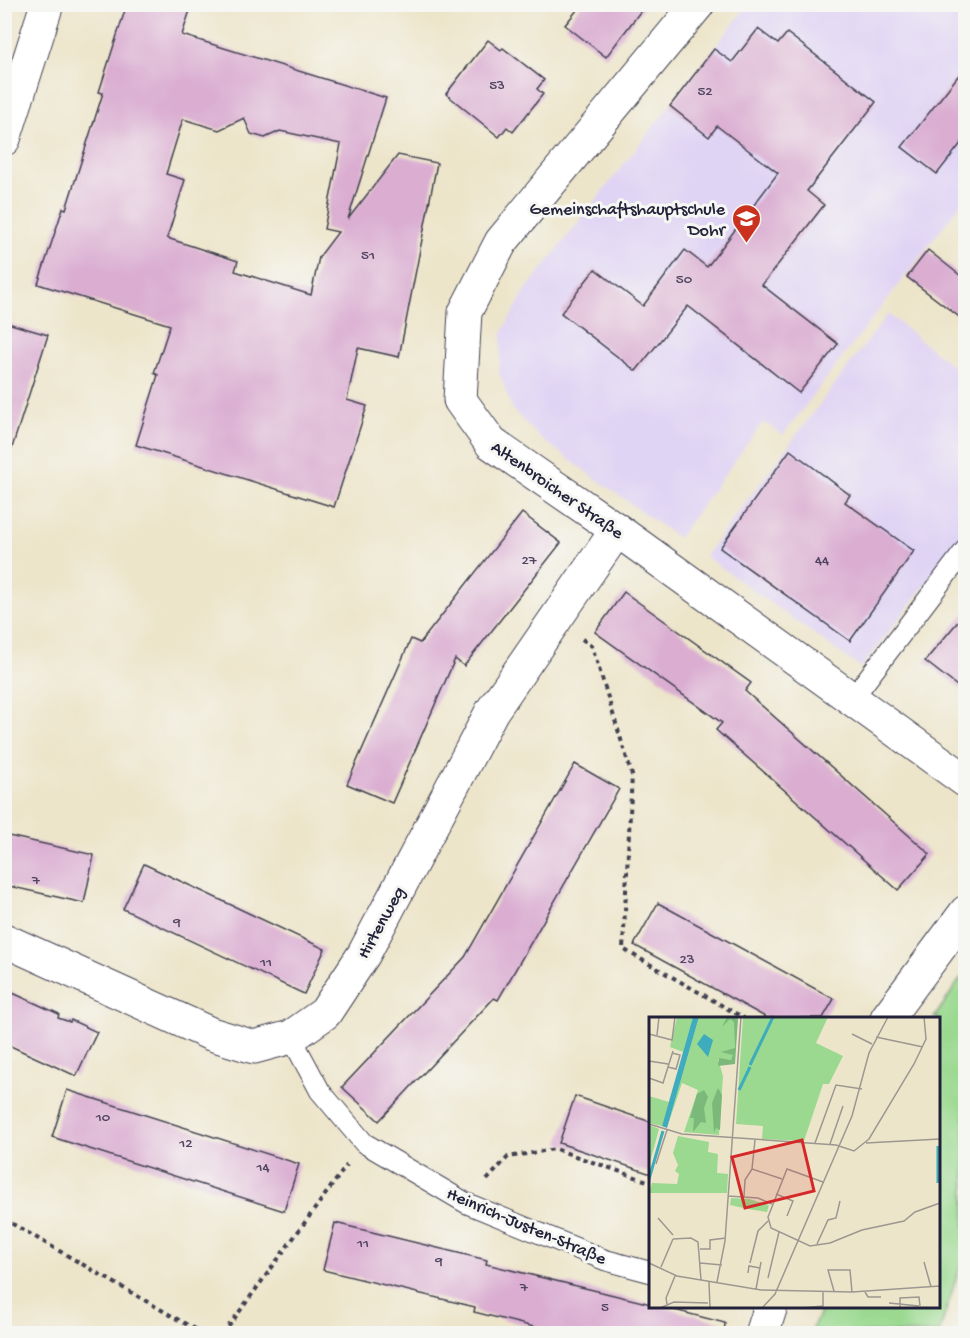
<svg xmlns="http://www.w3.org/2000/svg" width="970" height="1338" font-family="'Gochi Hand',sans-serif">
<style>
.built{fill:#e0d4f4}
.green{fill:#9ad98f;stroke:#5e7e65;stroke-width:1.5}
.building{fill:#daadd1;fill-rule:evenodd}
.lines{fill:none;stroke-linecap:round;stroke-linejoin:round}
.lane-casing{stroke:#403f50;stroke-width:22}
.street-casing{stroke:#403f50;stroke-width:35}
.path{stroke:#403f50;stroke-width:4;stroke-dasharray:4.5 4.5;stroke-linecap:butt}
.lane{stroke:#fff;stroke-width:20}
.street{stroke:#fff;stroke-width:33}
.labels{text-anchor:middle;stroke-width:6;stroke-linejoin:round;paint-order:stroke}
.number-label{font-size:15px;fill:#504560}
.poi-label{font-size:18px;fill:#22223b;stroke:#f6f6f2;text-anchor:end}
.street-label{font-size:18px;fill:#22223b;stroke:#f6f6f2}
.inset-river{fill:none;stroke:#3eacbc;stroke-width:3}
.inset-road{fill:none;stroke:#9c9791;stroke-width:1.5}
.view{fill:#d62828;fill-opacity:0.15;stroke:#d62828;stroke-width:3}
.inset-edge{fill:none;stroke:#22223b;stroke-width:3}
</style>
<rect width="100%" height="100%" fill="#f6f6f2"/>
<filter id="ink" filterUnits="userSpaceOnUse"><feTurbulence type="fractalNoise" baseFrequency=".0167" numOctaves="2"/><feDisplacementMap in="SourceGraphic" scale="12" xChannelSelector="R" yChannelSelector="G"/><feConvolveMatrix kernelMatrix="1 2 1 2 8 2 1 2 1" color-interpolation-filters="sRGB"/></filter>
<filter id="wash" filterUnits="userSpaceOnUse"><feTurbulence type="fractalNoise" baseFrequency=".008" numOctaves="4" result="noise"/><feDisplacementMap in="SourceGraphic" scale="24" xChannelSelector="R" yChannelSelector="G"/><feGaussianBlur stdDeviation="1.35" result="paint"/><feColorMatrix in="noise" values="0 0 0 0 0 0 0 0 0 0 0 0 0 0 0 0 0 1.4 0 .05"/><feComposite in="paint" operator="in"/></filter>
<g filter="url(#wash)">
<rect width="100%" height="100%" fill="#ede5ca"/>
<!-- built -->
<g class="built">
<path d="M 748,5 L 965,5 L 965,198 L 783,435 L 763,422 L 678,538 L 541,439 L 512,409 L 499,372 L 502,333 L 525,291 Z"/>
<path d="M 888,314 L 965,376 L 965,533 L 861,668 L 705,556 Z"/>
</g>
<!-- green -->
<path class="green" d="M 965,972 L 965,1264 L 961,1263 L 939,1333 L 810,1333 L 823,1307 L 938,1306 L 938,1018 L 934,1018 Z"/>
<g id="blocks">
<!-- building -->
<g class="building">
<path d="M 127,4 L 192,4 L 182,35 L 386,98 L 348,219 L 398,155 L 437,163 L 399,357 L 358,348 L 347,400 L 367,406 L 334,507 L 136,445 L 158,375 L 154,373 L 170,325 L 38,284 L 63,208 L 66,209 L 103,93 L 99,92 ZM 244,118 L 251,134 L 265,138 L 280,131 L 341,144 L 324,229 L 338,232 L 319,257 L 311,295 L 235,271 L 238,261 L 167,238 L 185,180 L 166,174 L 183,119 L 219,130 Z"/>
<path d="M 582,4 L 646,4 L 606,57 L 565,25 Z"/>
<path d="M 758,29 L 778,44 L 787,33 L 876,102 L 807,191 L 824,205 L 762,285 L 838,344 L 799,393 L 688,306 L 636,371 L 561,313 L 595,269 L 643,306 L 685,250 L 707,267 L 778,173 L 717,126 L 709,137 L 670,106 L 714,49 L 732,62 Z"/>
<path d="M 488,40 L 501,50 L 503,48 L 544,80 L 537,89 L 543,94 L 513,132 L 507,127 L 499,137 L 446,94 Z"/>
<path d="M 966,66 L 966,137 L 937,174 L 902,147 Z"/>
<path d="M 928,250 L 966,280 L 966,322 L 907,277 Z"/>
<path d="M 4,322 L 48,335 L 11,451 L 4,450 Z"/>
<path d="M 790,450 L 850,495 L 845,502 L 914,551 L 850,641 L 720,548 Z"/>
<path d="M 522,513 L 561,543 L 464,666 L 455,659 L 392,803 L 347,784 L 411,639 L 420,643 Z"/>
<path d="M 624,592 L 751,683 L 745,691 L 930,854 L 898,890 L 716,730 L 722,723 L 595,632 Z"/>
<path d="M 966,612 L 966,693 L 925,661 Z"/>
<path d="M 575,764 L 619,789 L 498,1000 L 494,998 L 379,1121 L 342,1087 L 465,957 Z"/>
<path d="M 4,835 L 94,855 L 84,903 L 4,885 Z"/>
<path d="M 144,864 L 325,949 L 304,994 L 123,909 Z"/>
<path d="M 658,903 L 834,999 L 823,1018 L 767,1018 L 634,945 Z"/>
<path d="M 4,989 L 59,1014 L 58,1018 L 70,1022 L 71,1020 L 97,1032 L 76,1076 L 4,1043 Z"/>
<path d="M 67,1090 L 299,1164 L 284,1211 L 52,1137 Z"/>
<path d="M 575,1096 L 651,1122 L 651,1174 L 559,1143 Z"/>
<path d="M 335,1223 L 487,1260 L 486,1264 L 651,1304 L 651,1306 L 659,1306 L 725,1323 L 724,1334 L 562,1334 L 474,1312 L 475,1307 L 323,1270 Z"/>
</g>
</g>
</g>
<g filter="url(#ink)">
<use href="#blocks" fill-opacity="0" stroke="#403f50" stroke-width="1.5"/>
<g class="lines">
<defs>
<g id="lane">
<path d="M 852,699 L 966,549"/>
<path d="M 291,1037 L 320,1091 L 364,1143 L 466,1203 L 605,1260 L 650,1272"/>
</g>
<g id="street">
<path d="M 698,4 L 501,242 L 465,312 L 460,400 L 491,443 L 617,530 L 966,781"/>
<path d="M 4,139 L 47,4"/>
<path d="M 4,940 L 211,1034 L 254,1047 L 291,1037 L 325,1013 L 364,954 L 492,711 L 617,530"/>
<path d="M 887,1018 L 966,912"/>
<path d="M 762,1334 L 771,1306"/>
</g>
</defs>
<!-- lane casing -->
<use href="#lane" class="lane-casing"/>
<!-- street casing -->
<use href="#street" class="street-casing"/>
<!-- path -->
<g class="path">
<path d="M 582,639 L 592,646 L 632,775 L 623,949 L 744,1018"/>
<path d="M 487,1180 L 508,1157 L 555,1149 L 650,1182"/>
<path d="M 4,1219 L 203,1334"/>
<path d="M 223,1334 L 347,1165"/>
</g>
<!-- lane -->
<use href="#lane" class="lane"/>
<!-- street -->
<use href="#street" class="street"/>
</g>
</g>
<!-- icons -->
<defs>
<symbol id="school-pin" viewBox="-11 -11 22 30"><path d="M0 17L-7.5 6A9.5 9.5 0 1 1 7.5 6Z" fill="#c8321e" stroke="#f6f6f2"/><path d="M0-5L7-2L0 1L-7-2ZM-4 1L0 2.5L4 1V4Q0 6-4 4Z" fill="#fff"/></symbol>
</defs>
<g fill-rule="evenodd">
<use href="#school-pin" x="730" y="202" width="33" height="45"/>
</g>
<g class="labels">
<!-- number labels -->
<g class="number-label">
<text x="497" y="89">53</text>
<text x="705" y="95">52</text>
<text x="368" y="259">51</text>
<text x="684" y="283">50</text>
<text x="529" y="564">27</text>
<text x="822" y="564">44</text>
<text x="36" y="884">7</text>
<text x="177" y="926">9</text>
<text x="687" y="963">23</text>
<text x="266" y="966">11</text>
<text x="103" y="1121">10</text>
<text x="186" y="1147">12</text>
<text x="263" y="1171">14</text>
<text x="363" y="1247">11</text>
<text x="439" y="1265">9</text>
<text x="524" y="1291">7</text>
<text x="605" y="1311">5</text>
</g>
<!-- poi labels -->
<g class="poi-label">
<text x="725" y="214">Gemeinschaftshauptschule<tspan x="725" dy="21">Dohr</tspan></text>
</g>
<!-- street labels -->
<g class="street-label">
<text transform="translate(558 489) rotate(35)" y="6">Altenbroicher Straße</text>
<text transform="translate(380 922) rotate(-61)" y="6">Hirtenweg</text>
<text transform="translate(527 1225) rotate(23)" y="6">Heinrich-Justen-Straße</text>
</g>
</g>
<!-- overview -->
<g transform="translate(649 1017)">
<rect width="291" height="291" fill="#ede5ca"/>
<path d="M 28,0 L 44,0 L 34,35 L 21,30 ZM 50,0 L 89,0 L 86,37 L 83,43 L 69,42 L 74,59 L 70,118 L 35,115 L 49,73 L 33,66 L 18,111 ZM 94,0 L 179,0 L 167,26 L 194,39 L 180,67 L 174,67 L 155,124 L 113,122 L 114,109 L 87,107 ZM 0,79 L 20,85 L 13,109 L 0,106 ZM 0,108 L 10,112 L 0,149 ZM 29,119 L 60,125 L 59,135 L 69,137 L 68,156 L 79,157 L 78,176 L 0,176 L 3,166 L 28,167 L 30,157 L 26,154 L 29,148 L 24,136 ZM 82,181 L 100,182 L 120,188 L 118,195 L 99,192 L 81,188 Z" fill="#9ad98f"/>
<path d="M 78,0 L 89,0 L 86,47 L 69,49 L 70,41 L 82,43 L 84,38 L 72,35 L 86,31 L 85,5 L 81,2 L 73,10 ZM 69,71 L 73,78 L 71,113 L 67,111 L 65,116 L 63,86 ZM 55,73 L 59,80 L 55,91 L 57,106 L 52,105 L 44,115 L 45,101 L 41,101 L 48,77 Z" fill="#7bb97a"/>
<path d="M 44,0 L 50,0 L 18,111 L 13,109 ZM 55,17 L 64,23 L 59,40 L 48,27 Z" fill="#3eacbc"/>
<path class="inset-river" d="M 101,48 L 124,0M 90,73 L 101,50M 0,162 L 14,114M 289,166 L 289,129"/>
<path class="inset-road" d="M 0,17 L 23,23 L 26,0M 203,17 L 223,27M 8,18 L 10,0M 227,20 L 274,30M 0,44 L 19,47M 19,50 L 27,52 L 31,38 L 23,36M 0,61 L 14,66 L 24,34M 0,107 L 33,117 L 187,128 L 205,134 L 220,122 L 265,47 L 277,22 L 275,0M 106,123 L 103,152 L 133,162M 166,126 L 187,68 L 213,72M 217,126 L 291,122M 291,126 L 291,169M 181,127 L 194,89M 7,147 L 18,113M 174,165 L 138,152 L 119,200 L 122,211 L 161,229 L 181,226 L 213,213 L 255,204 L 266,195 L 291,186M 127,177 L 144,184 L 138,199M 79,179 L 109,181 L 123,187M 95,180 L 96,163 L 103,152M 9,201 L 24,218M 24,222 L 42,221 L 49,225 L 52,263M 168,227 L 179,203 L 187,201 L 191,184M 51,232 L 61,232 L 61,223 L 77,221M 275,245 L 282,270M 0,246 L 28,259 L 112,273 L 203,275 L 291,269M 51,246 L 73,248M 101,246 L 109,214 L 119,204M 12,250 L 24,222M 99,256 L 100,249 L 111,251M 119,261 L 130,215M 60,265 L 61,291M 68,265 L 76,224 L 92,0M 107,272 L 112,245M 185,274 L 179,253 L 201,253 L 203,275M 216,275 L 219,280 L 232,280M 240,286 L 270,289M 18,287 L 17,281 L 26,259M 251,290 L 251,281 L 270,280 L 271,289M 11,291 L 25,285 L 59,286M 113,291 L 126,277 L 203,99 L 220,36 L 239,0M 153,291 L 174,289 L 174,275"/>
<path class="view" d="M 153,123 L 165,174 L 96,191 L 83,140 Z"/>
<rect width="291" height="291" class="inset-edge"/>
</g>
<!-- margin -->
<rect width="970" height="1338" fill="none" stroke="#f6f6f2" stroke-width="24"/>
</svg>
